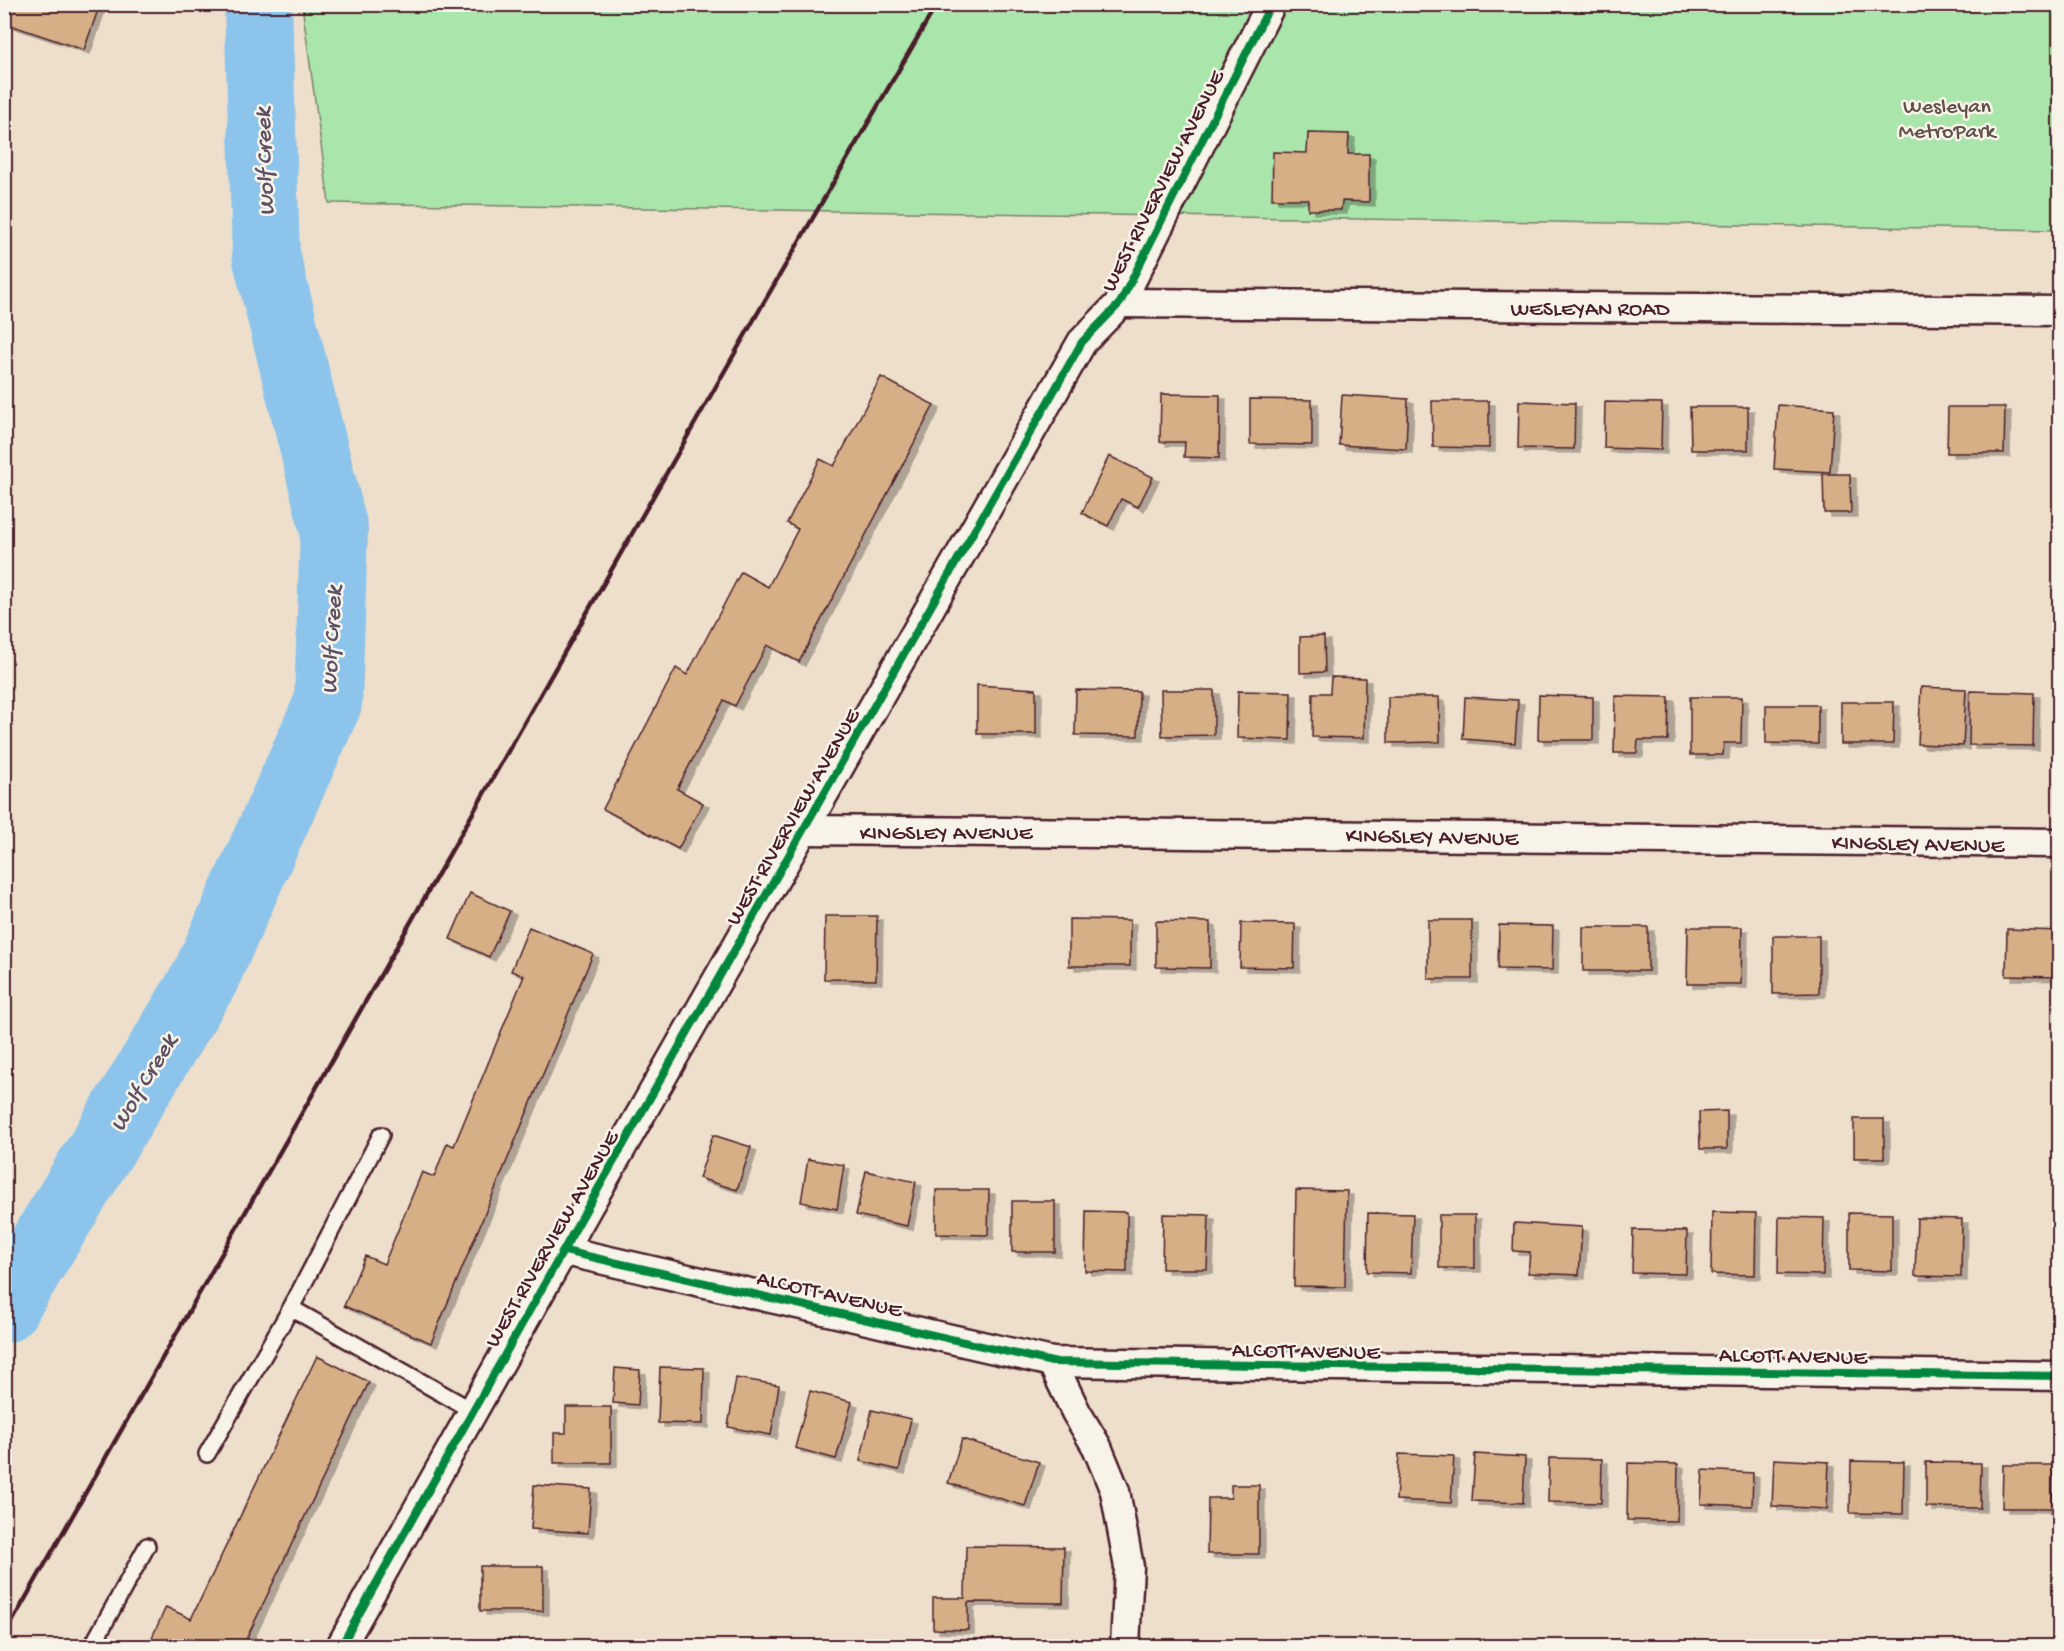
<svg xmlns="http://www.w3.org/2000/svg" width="2064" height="1651" font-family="'Gochi Hand',sans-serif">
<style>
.green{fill:#aae5ab;stroke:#7a826b;stroke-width:1.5}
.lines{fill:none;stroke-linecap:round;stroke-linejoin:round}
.river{stroke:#8dc4ec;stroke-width:68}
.building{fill:#d6af87;stroke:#4a1f2b;stroke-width:1.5;filter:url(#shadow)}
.service-casing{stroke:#4a1f2b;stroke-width:20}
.minor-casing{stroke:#4a1f2b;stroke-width:33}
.service{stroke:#f7f3e8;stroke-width:15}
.minor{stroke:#f7f3e8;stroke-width:28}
.rail{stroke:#4a1f2b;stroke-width:4.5}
.cycleway-casing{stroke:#f7f3e8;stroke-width:11}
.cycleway{stroke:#00873e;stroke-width:8}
.labels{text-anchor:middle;stroke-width:5;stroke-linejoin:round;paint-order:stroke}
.park-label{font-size:22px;fill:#62504b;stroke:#f7f3e8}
.street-label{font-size:22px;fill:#4a1f2b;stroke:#f7f3e8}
.water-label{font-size:24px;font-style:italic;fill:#5e5165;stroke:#f7f3e8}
</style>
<defs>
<filter id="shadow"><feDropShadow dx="6" dy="4" stdDeviation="0" flood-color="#0004"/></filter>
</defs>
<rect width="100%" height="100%" fill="#eddfcb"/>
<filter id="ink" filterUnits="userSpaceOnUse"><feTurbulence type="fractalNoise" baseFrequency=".0167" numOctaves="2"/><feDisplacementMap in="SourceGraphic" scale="12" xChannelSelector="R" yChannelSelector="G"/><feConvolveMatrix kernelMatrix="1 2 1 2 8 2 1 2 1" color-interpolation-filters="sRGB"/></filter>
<g filter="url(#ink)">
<!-- green -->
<path class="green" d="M 302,5 L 2059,5 L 2059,230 L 329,203 Z"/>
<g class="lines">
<!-- river -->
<path class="river" d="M 4,1309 L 205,978 L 328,703 L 334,530 L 266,255 L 258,4"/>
</g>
<!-- building -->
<g class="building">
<path d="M 4,4 L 100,4 L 84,50 L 4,23 Z"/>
<path d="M 1308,133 L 1349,134 L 1348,154 L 1369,154 L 1369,202 L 1342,201 L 1341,210 L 1308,210 L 1308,199 L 1272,199 L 1273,152 L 1307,153 Z"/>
<path d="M 881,377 L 934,405 L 799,662 L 767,645 L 735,706 L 724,700 L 677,789 L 703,803 L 678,849 L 603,809 L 676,668 L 687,675 L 741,572 L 768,587 L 798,529 L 787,523 L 820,459 L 834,466 Z"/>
<path d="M 1161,394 L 1220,395 L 1219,458 L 1184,457 L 1185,442 L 1160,442 Z"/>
<path d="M 1342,395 L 1408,399 L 1406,449 L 1339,445 Z"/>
<path d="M 1250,399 L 1312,400 L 1312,445 L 1250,444 Z"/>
<path d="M 1432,401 L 1489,401 L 1489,448 L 1433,447 Z"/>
<path d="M 1519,401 L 1575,403 L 1574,449 L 1518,448 Z"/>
<path d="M 1605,402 L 1662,403 L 1661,450 L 1604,448 Z"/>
<path d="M 1778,405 L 1834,409 L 1830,472 L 1774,469 Z"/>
<path d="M 1690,407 L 1748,407 L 1748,450 L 1691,450 Z"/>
<path d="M 1948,407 L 2005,407 L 2004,453 L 1947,453 Z"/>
<path d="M 1109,456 L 1153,477 L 1138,507 L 1121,499 L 1108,526 L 1082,513 Z"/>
<path d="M 1823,474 L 1850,474 L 1851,513 L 1824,513 Z"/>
<path d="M 1324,636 L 1325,672 L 1300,673 L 1300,637 Z"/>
<path d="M 1331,677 L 1365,678 L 1364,738 L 1312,737 L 1313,693 L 1330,693 Z"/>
<path d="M 977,685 L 1036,689 L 1036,734 L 977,734 Z"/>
<path d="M 1921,687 L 1966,689 L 1963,746 L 1918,744 Z"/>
<path d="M 1076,690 L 1139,691 L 1138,736 L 1075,735 Z"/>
<path d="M 1161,690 L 1214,690 L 1214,735 L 1162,736 Z"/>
<path d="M 1238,691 L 1291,692 L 1290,740 L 1237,738 Z"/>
<path d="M 1970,691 L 2034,693 L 2033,746 L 1969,745 Z"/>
<path d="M 1539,695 L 1593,697 L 1593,740 L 1538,740 Z"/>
<path d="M 1615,696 L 1669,697 L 1668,740 L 1638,740 L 1637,753 L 1614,753 Z"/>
<path d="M 1388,697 L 1439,697 L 1440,742 L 1388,743 Z"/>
<path d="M 1465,697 L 1518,700 L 1515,743 L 1463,739 Z"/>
<path d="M 1690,697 L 1742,697 L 1741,743 L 1724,743 L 1723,755 L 1690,755 Z"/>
<path d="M 1841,702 L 1894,702 L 1893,744 L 1841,744 Z"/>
<path d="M 1766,705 L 1818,705 L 1818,744 L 1766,743 Z"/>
<path d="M 470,893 L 510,911 L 489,957 L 450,939 Z"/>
<path d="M 825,916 L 877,916 L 876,980 L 824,979 Z"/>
<path d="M 1069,919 L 1130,920 L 1130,966 L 1069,966 Z"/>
<rect x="1428" y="920" width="44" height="59"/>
<path d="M 1156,921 L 1210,922 L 1210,968 L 1156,967 Z"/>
<path d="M 1241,923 L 1295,924 L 1294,968 L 1240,967 Z"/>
<path d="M 1499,925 L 1553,926 L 1552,970 L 1498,969 Z"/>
<path d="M 529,927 L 593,954 L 431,1343 L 344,1306 L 365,1256 L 384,1264 L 422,1172 L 434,1177 L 447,1143 L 454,1146 L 524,976 L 511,971 Z"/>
<rect x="1583" y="927" width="65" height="44"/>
<path d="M 1688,927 L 1742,927 L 1741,984 L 1687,984 Z"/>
<path d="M 2007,929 L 2060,931 L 2060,977 L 2006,976 Z"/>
<path d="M 1773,936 L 1819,936 L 1819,993 L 1773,994 Z"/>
<path d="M 1727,1111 L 1727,1149 L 1700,1149 L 1699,1112 Z"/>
<rect x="1854" y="1119" width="30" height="39"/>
<path d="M 713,1135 L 751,1147 L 737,1190 L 699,1178 Z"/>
<path d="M 808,1159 L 844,1165 L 837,1209 L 801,1202 Z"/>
<path d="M 866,1171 L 916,1182 L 907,1226 L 856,1215 Z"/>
<path d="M 936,1190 L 989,1190 L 988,1235 L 936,1234 Z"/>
<path d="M 1296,1190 L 1347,1191 L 1345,1287 L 1294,1286 Z"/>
<rect x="1012" y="1201" width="43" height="51"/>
<path d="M 1086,1211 L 1127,1212 L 1127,1272 L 1085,1271 Z"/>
<path d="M 1712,1212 L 1756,1213 L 1755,1275 L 1711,1274 Z"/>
<path d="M 1368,1213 L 1413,1214 L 1411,1273 L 1367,1272 Z"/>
<path d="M 1849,1213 L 1892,1214 L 1892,1271 L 1849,1270 Z"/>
<path d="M 1163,1214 L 1209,1215 L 1207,1269 L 1162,1269 Z"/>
<rect x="1439" y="1215" width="36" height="53"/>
<path d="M 1779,1217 L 1824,1218 L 1823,1275 L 1778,1274 Z"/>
<path d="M 1917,1218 L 1962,1219 L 1961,1277 L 1915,1276 Z"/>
<path d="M 1514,1223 L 1582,1227 L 1579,1275 L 1528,1273 L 1530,1252 L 1513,1251 Z"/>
<path d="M 1633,1230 L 1687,1231 L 1686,1274 L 1632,1273 Z"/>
<path d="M 317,1356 L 369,1382 L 243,1646 L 148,1646 L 166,1607 L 191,1619 Z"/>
<path d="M 660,1367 L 704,1368 L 703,1424 L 658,1423 Z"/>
<path d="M 615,1368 L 640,1370 L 638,1405 L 613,1403 Z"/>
<path d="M 736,1378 L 779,1385 L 771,1435 L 728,1427 Z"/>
<path d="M 810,1391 L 852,1402 L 836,1459 L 795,1448 Z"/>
<path d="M 566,1407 L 611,1407 L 611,1463 L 554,1463 L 554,1433 L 566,1433 Z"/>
<path d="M 872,1410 L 911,1419 L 899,1470 L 860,1461 Z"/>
<path d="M 962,1439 L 1039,1462 L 1025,1506 L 948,1483 Z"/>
<path d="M 1399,1454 L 1454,1456 L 1451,1503 L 1396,1500 Z"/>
<path d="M 1475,1454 L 1525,1457 L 1523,1503 L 1472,1501 Z"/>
<path d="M 1549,1458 L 1602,1459 L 1601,1503 L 1548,1502 Z"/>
<path d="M 1774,1459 L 1829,1462 L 1827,1509 L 1772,1506 Z"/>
<path d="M 1851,1461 L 1904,1462 L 1903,1514 L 1850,1513 Z"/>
<path d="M 1926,1462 L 1981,1463 L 1980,1508 L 1926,1507 Z"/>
<path d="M 1628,1463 L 1678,1464 L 1677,1521 L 1627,1520 Z"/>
<path d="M 2003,1465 L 2053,1465 L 2052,1508 L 2002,1508 Z"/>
<path d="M 1703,1470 L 1753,1473 L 1752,1506 L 1701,1504 Z"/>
<path d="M 534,1485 L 591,1489 L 588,1533 L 531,1529 Z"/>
<path d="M 1231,1485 L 1259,1485 L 1259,1554 L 1207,1554 L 1208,1498 L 1231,1498 Z"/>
<path d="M 966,1546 L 1064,1547 L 1063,1603 L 968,1602 L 968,1630 L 933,1629 L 933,1598 L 965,1598 Z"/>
<rect x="480" y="1566" width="63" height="45"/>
</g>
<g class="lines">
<defs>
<g id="service">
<path d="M 291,1308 L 381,1135"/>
<path d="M 207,1454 L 291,1308 L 473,1411"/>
<path d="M 92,1646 L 147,1546"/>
</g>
<g id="minor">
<path d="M 1120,303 L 2060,311"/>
<path d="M 804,830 L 2060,843"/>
<path d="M 565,1251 L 1052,1362 L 2060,1376"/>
<path d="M 1052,1362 L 1076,1412 L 1097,1447 L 1115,1491 L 1129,1567 L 1125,1646"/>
<path d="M 341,1646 L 586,1210 L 1082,342 L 1120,303 L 1271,4"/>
</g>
</defs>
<!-- service casing -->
<use href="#service" class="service-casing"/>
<!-- minor casing -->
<use href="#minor" class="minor-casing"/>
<!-- service -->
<use href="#service" class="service"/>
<!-- minor -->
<use href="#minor" class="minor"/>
<!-- rail -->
<path class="rail" d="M 4,1636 L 760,309 L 937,4"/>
<defs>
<g id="cycleway">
<path d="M 565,1251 L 1052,1362 L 2060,1376"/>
<path d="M 341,1646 L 586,1210 L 1082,342 L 1120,303 L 1271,4"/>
</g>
</defs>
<!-- cycleway casing -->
<use href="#cycleway" class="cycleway-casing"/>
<!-- cycleway -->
<use href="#cycleway" class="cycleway"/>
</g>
</g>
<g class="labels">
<!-- park labels -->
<g class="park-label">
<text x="1947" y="112">Wesleyan<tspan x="1947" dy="25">MetroPark</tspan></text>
</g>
<!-- street labels -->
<g class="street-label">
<text transform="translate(1161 180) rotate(-63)" y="8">WEST RIVERVIEW AVENUE</text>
<text x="1590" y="315">WESLEYAN ROAD</text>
<text transform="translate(791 816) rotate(-60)" y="8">WEST RIVERVIEW AVENUE</text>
<text x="946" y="839">KINGSLEY AVENUE</text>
<text transform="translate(1432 835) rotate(1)" y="8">KINGSLEY AVENUE</text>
<text transform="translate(1918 842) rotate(1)" y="8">KINGSLEY AVENUE</text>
<text transform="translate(550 1238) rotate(-60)" y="8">WEST RIVERVIEW AVENUE</text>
<text transform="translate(830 1292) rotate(13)" y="8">ALCOTT AVENUE</text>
<text transform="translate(1306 1349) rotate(1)" y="8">ALCOTT AVENUE</text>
<text transform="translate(1793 1354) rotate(1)" y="8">ALCOTT AVENUE</text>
</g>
<!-- water labels -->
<g class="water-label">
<text transform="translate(263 162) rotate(-92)" y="8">Wolf Creek</text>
<text transform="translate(330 640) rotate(-87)" y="8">Wolf Creek</text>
<text transform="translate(142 1082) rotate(-59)" y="8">Wolf Creek</text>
</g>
</g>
<!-- margin -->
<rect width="2064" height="1651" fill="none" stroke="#f7f3e8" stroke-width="24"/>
<rect x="12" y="12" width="2040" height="1627" fill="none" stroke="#4a1f2b" stroke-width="2" filter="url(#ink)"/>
</svg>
